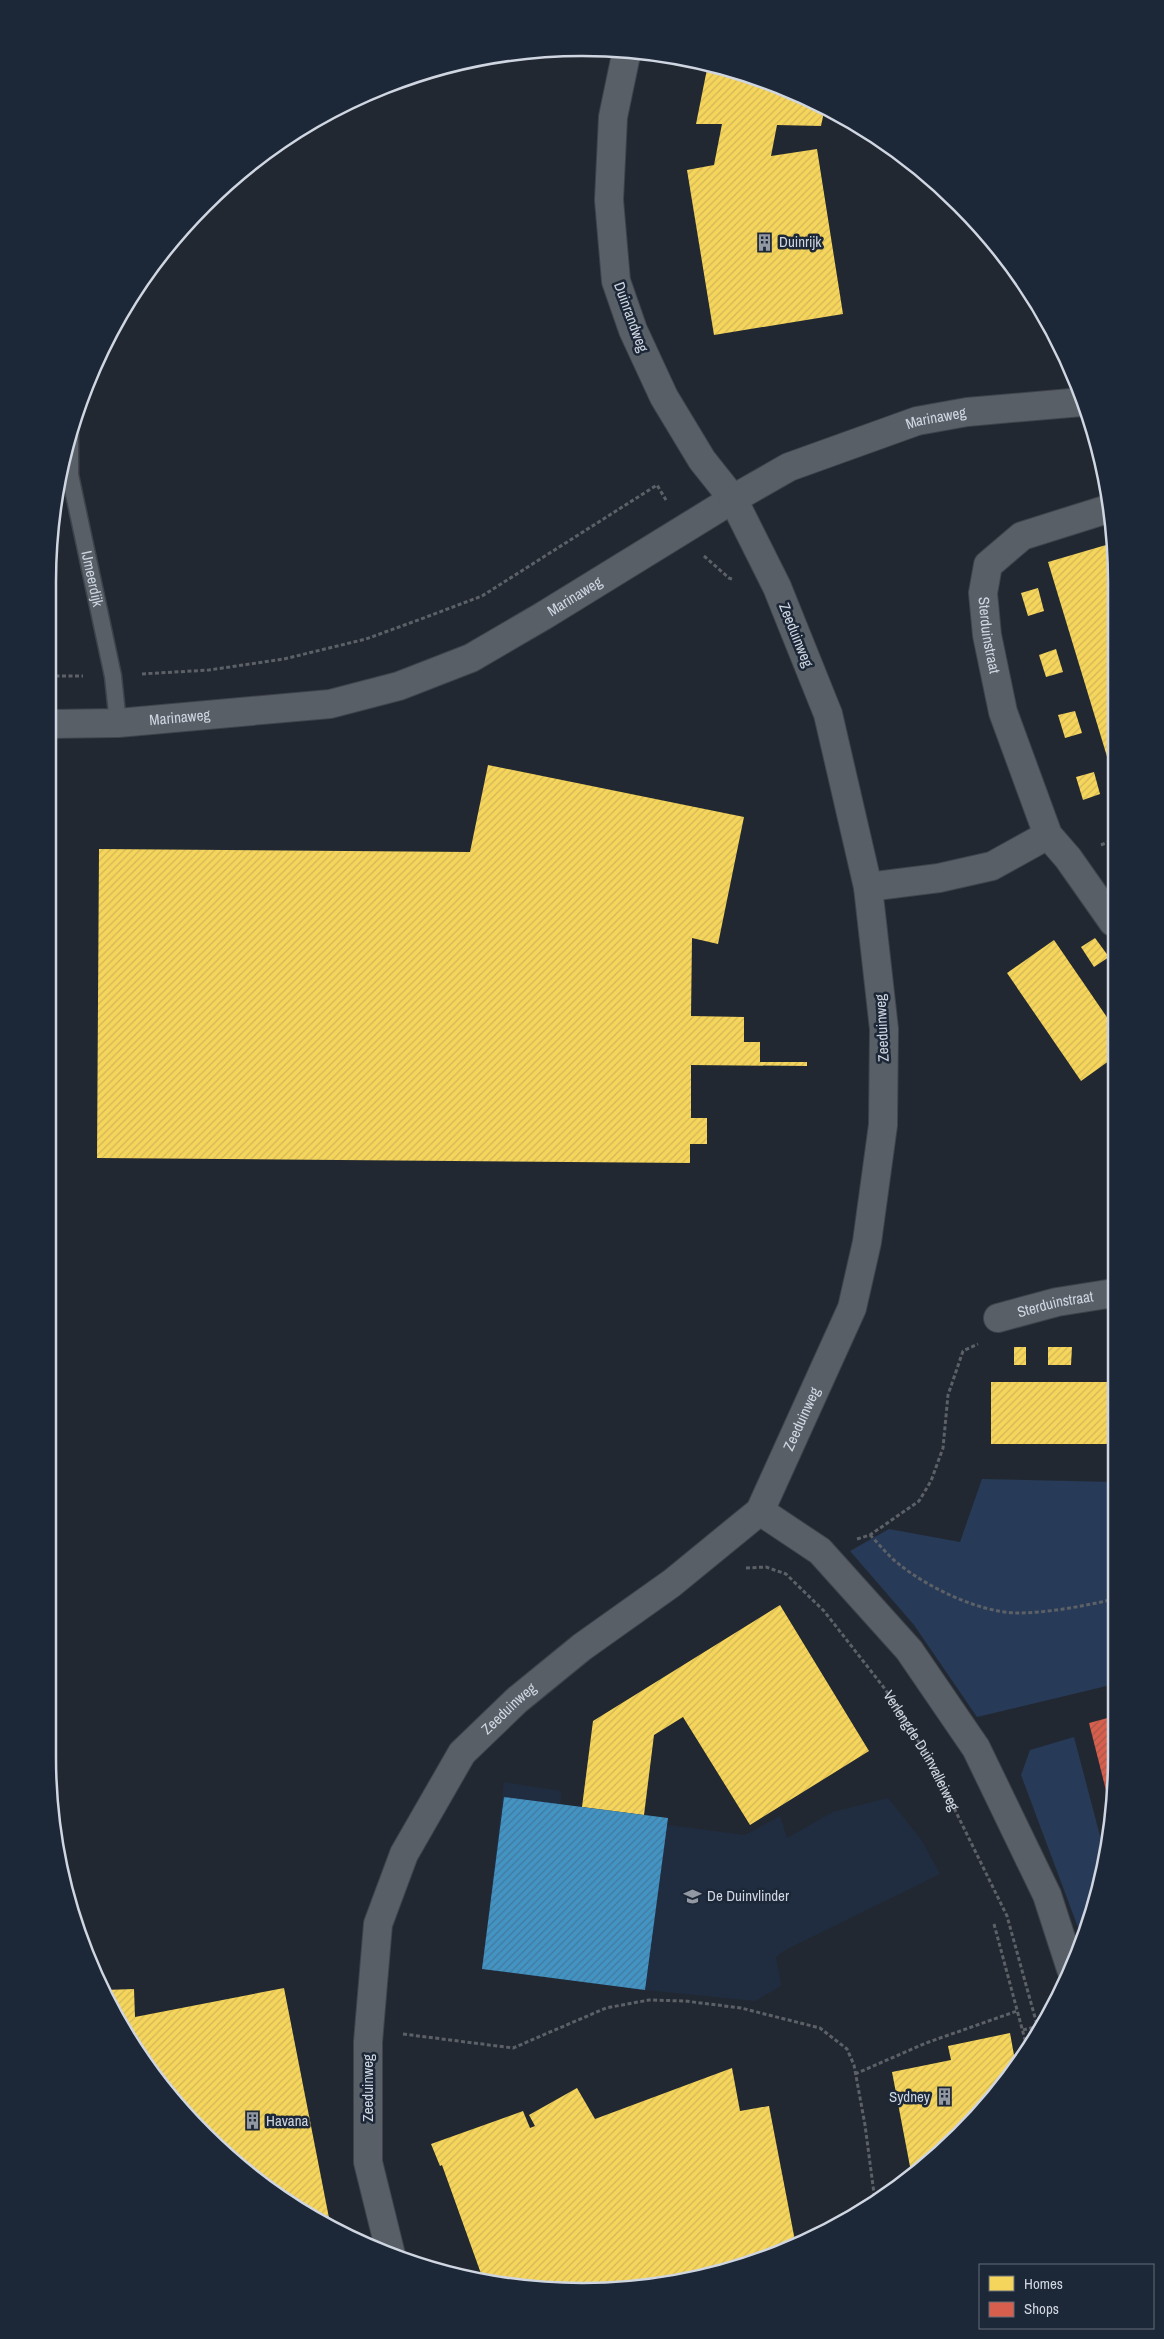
<svg xmlns="http://www.w3.org/2000/svg" width="1164" height="2339" font-family="'Archivo Narrow',sans-serif">
<style>
.built{fill:#202d41}
.green{fill:#273a57}
.homes{fill:url(#homes-hatch)}
.shops{fill:url(#shops-hatch)}
.schools{fill:url(#schools-hatch)}
.lines{fill:none;stroke-linecap:round;stroke-linejoin:round}
.service-casing{stroke:#3f444c;stroke-width:19}
.minor-casing{stroke:#3f444c;stroke-width:30}
.tertiary-casing{stroke:#3f444c;stroke-width:30}
.path{stroke:#5c6067;stroke-width:3;stroke-dasharray:4 2.5;stroke-linecap:butt}
.service{stroke:#595f67;stroke-width:16}
.minor{stroke:#595f67;stroke-width:28}
.tertiary{stroke:#595f67;stroke-width:28}
.labels{text-anchor:middle;stroke-width:5;stroke-linejoin:round;paint-order:stroke}
.poi-label{font-size:15px;fill:#cfd6e1;stroke:#1c2737;text-anchor:start}
.street-label{font-size:15px;fill:#cfd6e1;stroke:#1c2737}
.rim{fill:none;stroke:#cfd6e1;stroke-width:2.5}
</style>
<defs>
<pattern id="homes-hatch" width="6" height="6" patternUnits="userSpaceOnUse" patternTransform="scale(1.25)"><rect width="6" height="6" fill="#f6d55c"/><path d="M-1 1l2-2M0 6l6-6M5 7l2-2" fill="none" stroke="#d1b757"/></pattern>
<pattern id="shops-hatch" width="6" height="6" patternUnits="userSpaceOnUse" patternTransform="scale(1.25)"><rect width="6" height="6" fill="#d6604d"/><path d="M-1 1l2-2M0 6l6-6M5 7l2-2" fill="none" stroke="#a8564a"/></pattern>
<pattern id="schools-hatch" width="6" height="6" patternUnits="userSpaceOnUse" patternTransform="scale(1.25)"><rect width="6" height="6" fill="#4393c3"/><path d="M-1 1l2-2M0 6l6-6M5 7l2-2" fill="none" stroke="#427a9d"/></pattern>
</defs>
<rect width="100%" height="100%" fill="#222831"/>
<!-- built -->
<path class="built" d="M 504,1782 L 561,1791 L 560,1811 L 745,1835 L 780,1816 L 787,1838 L 833,1812 L 888,1798 L 922,1841 L 940,1874 L 785,1950 L 776,1957 L 781,1986 L 755,2001 L 645,1990 L 482,1969 Z"/>
<!-- green -->
<g class="green">
<path d="M 982,1479 L 1115,1482 L 1115,1684 L 977,1717 L 914,1625 L 850,1551 L 889,1529 L 960,1542 Z"/>
<path d="M 1074,1737 L 1105,1855 L 1098,1895 L 1082,1938 L 1021,1775 L 1030,1750 Z"/>
</g>
<!-- homes -->
<g class="homes">
<path d="M 708,64 L 720,66 L 818,102 L 825,107 L 821,126 L 777,125 L 771,156 L 817,149 L 843,314 L 714,335 L 687,170 L 714,165 L 722,124 L 696,124 Z"/>
<path d="M 1106,545 L 1112,567 L 1112,773 L 1048,562 Z"/>
<path d="M 1038,588 L 1044,611 L 1028,616 L 1021,593 Z"/>
<path d="M 1056,649 L 1063,672 L 1046,677 L 1039,655 Z"/>
<path d="M 1075,711 L 1082,733 L 1065,738 L 1058,715 Z"/>
<path d="M 488,765 L 744,817 L 718,944 L 692,938 L 691,1016 L 744,1017 L 744,1042 L 760,1042 L 760,1062 L 807,1062 L 807,1066 L 691,1065 L 691,1118 L 707,1118 L 707,1144 L 690,1144 L 690,1163 L 97,1158 L 99,849 L 470,852 Z"/>
<path d="M 1094,772 L 1100,794 L 1083,800 L 1076,777 Z"/>
<path d="M 1095,938 L 1109,957 L 1094,967 L 1081,947 Z"/>
<path d="M 1054,940 L 1113,1026 L 1113,1058 L 1081,1081 L 1007,973 Z"/>
<rect x="1014" y="1347" width="12" height="18"/>
<path d="M 1048,1347 L 1072,1347 L 1071,1365 L 1048,1365 Z"/>
<rect x="991" y="1382" width="123" height="62"/>
<path d="M 780,1605 L 869,1751 L 750,1825 L 683,1717 L 654,1735 L 644,1815 L 582,1807 L 593,1721 Z"/>
<path d="M 284,1988 L 331,2228 L 315,2220 L 229,2159 L 158,2083 L 119,2024 L 104,1990 L 134,1989 L 135,2017 Z"/>
<path d="M 1010,2033 L 1016,2066 L 960,2135 L 912,2177 L 892,2072 L 951,2060 L 948,2046 Z"/>
<path d="M 732,2068 L 740,2111 L 769,2106 L 796,2246 L 754,2263 L 652,2287 L 582,2291 L 484,2282 L 442,2165 L 440,2166 L 431,2144 L 523,2111 L 530,2128 L 535,2126 L 529,2115 L 577,2088 L 595,2119 Z"/>
</g>
<!-- shops -->
<path class="shops" d="M 1115,1716 L 1115,1792 L 1112,1814 L 1089,1723 Z"/>
<!-- schools -->
<path class="schools" d="M 504,1797 L 668,1818 L 645,1990 L 482,1969 Z"/>
<g class="lines">
<defs>
<g id="service">
<path id="s2" d="M 70,433 L 70,475 L 113,676 L 118,723"/>
</g>
<g id="minor">
<path id="s3" d="M 1111,508 L 1022,536 L 988,565 L 983,593 L 987,635 L 1003,712 L 1048,835 L 1068,858 L 1113,922"/>
<path id="s4" d="M 48,724 L 118,723 L 330,704 L 399,686 L 471,658 L 543,616 L 733,499 L 702,460 L 664,397 L 633,330 L 616,281 L 609,200 L 613,117 L 627,50"/>
<path d="M 868,887 L 939,878 L 992,866 L 1048,835"/>
<path id="s5" d="M 998,1318 L 1057,1302 L 1114,1293"/>
<path id="s6" d="M 391,2255 L 368,2162 L 368,2042 L 378,1924 L 404,1854 L 462,1753 L 517,1700 L 582,1647 L 672,1583 L 760,1511"/>
</g>
<g id="tertiary">
<path id="s7" d="M 1071,1969 L 1047,1895 L 976,1748 L 909,1650 L 820,1551 L 760,1511 L 852,1308 L 867,1242 L 883,1125 L 884,1029 L 868,887 L 828,714 L 777,587 L 733,499 L 789,467 L 917,421 L 967,412 L 1082,402"/>
</g>
</defs>
<!-- service casing -->
<use href="#service" class="service-casing"/>
<!-- minor casing -->
<use href="#minor" class="minor-casing"/>
<!-- tertiary casing -->
<use href="#tertiary" class="tertiary-casing"/>
<!-- path -->
<g class="path">
<path d="M 704,556 L 729,578 L 734,580"/>
<path d="M 142,674 L 209,670 L 284,659 L 366,639 L 421,619 L 482,596 L 657,485 L 666,500"/>
<path d="M 49,676 L 83,676"/>
<path d="M 1101,845 L 1113,840"/>
<path d="M 870,1535 C 880,1545 889,1557 900,1565 C 929,1588 979,1612 1016,1613 C 1049,1613 1083,1606 1115,1599"/>
<path d="M 857,1539 L 870,1535 L 919,1501 L 931,1481 L 943,1448 L 948,1395 L 963,1351 L 978,1344"/>
<path id="s1" d="M 746,1568 L 766,1567 L 786,1574 L 824,1611 L 885,1689 L 931,1761 L 1007,1916 L 1039,2032"/>
<path d="M 994,1924 L 1028,2051"/>
<path d="M 1023,2030 L 1043,2025"/>
<path d="M 403,2034 L 513,2048 L 606,2008 L 649,2000 L 685,2001 L 741,2008 L 820,2028 L 847,2049 L 854,2065 L 865,2125 L 875,2201"/>
<path d="M 855,2074 L 926,2043 L 1017,2011"/>
</g>
<!-- service -->
<use href="#service" class="service"/>
<!-- minor -->
<use href="#minor" class="minor"/>
<!-- tertiary -->
<use href="#tertiary" class="tertiary"/>
</g>
<!-- icons -->
<defs>
<symbol id="building-bare" viewBox="-9 -9 18 18"><path d="M-4-6H4V6H1V3H-1V6H-4ZM-2.5-4.3h1.7v1.8h-1.7ZM.8-4.3h1.7v1.8H.8ZM-2.5-1h1.7V.8h-1.7ZM.8-1h1.7V.8H.8Z" fill="#9299a3" stroke="#1c2737" stroke-width="2.5" paint-order="stroke"/></symbol>
<symbol id="school-bare" viewBox="-9 -9 18 18"><path d="M0-5L7-2L0 1L-7-2ZM-4 1L0 2.5L4 1V4Q0 6-4 4Z" fill="#9299a3" stroke="#1c2737" stroke-width="2.5" paint-order="stroke"/></symbol>
</defs>
<g fill-rule="evenodd">
<use href="#building-bare" x="752" y="230" width="25" height="25"/>
<use href="#school-bare" x="680" y="1884" width="25" height="25"/>
<use href="#building-bare" x="932" y="2084" width="25" height="25"/>
<use href="#building-bare" x="240" y="2108" width="25" height="25"/>
</g>
<g class="labels">
<!-- poi labels -->
<g class="poi-label">
<text x="779" y="247">Duinrijk</text>
<text x="707" y="1901">De Duinvlinder</text>
<text x="930" y="2102" text-anchor="end">Sydney</text>
<text x="266" y="2126">Havana</text>
</g>
<!-- street labels -->
<g class="street-label">
<text transform="translate(631 317) rotate(70)" y="5">Duinrandweg</text>
<text dy="5" stroke="none"><textPath href="#s7" startOffset="1845">Marinaweg</textPath></text>
<text dy="5" stroke="none"><textPath href="#s2" startOffset="148">IJmeerdijk</textPath></text>
<text dy="5" stroke="none"><textPath href="#s4" startOffset="552">Marinaweg</textPath></text>
<text transform="translate(796 635) rotate(68)" y="5">Zeeduinweg</text>
<text dy="5" stroke="none"><textPath href="#s3" startOffset="209">Sterduinstraat</textPath></text>
<text dy="5" stroke="none"><textPath href="#s4" startOffset="132">Marinaweg</textPath></text>
<text transform="translate(882 1028) rotate(-93)" y="5">Zeeduinweg</text>
<text dy="5" stroke="none"><textPath href="#s5" startOffset="59">Sterduinstraat</textPath></text>
<text dy="5" stroke="none"><textPath href="#s7" startOffset="666">Zeeduinweg</textPath></text>
<text dy="5" stroke="none"><textPath href="#s6" startOffset="590">Zeeduinweg</textPath></text>
<text dy="5" stroke="none"><textPath href="#s1" startOffset="265">Verlengde Duinvalleiweg</textPath></text>
<text transform="translate(368 2088) rotate(-90)" y="5">Zeeduinweg</text>
</g>
</g>
<!-- crop -->
<path d="M0 0H1164V2339H0ZM582 56H582A526 526 0 0 1 1108 582V1757A526 526 0 0 1 582 2283H582A526 526 0 0 1 56 1757V582A526 526 0 0 1 582 56Z" fill="#1c2737" fill-rule="evenodd"/>
<path class="rim" d="M582 56H582A526 526 0 0 1 1108 582V1757A526 526 0 0 1 582 2283H582A526 526 0 0 1 56 1757V582A526 526 0 0 1 582 56Z"/>
<!-- legend -->
<rect x="979" y="2264" width="175" height="65" fill="#1c2737" stroke="#646d7b"/>
<rect x="989" y="2276" width="25" height="15" fill="#f6d55c" stroke="#646d7b"/>
<text x="1024" y="2289" font-size="15" fill="#cfd6e1">Homes</text>
<rect x="989" y="2302" width="25" height="15" fill="#d6604d" stroke="#646d7b"/>
<text x="1024" y="2314" font-size="15" fill="#cfd6e1">Shops</text>
</svg>
